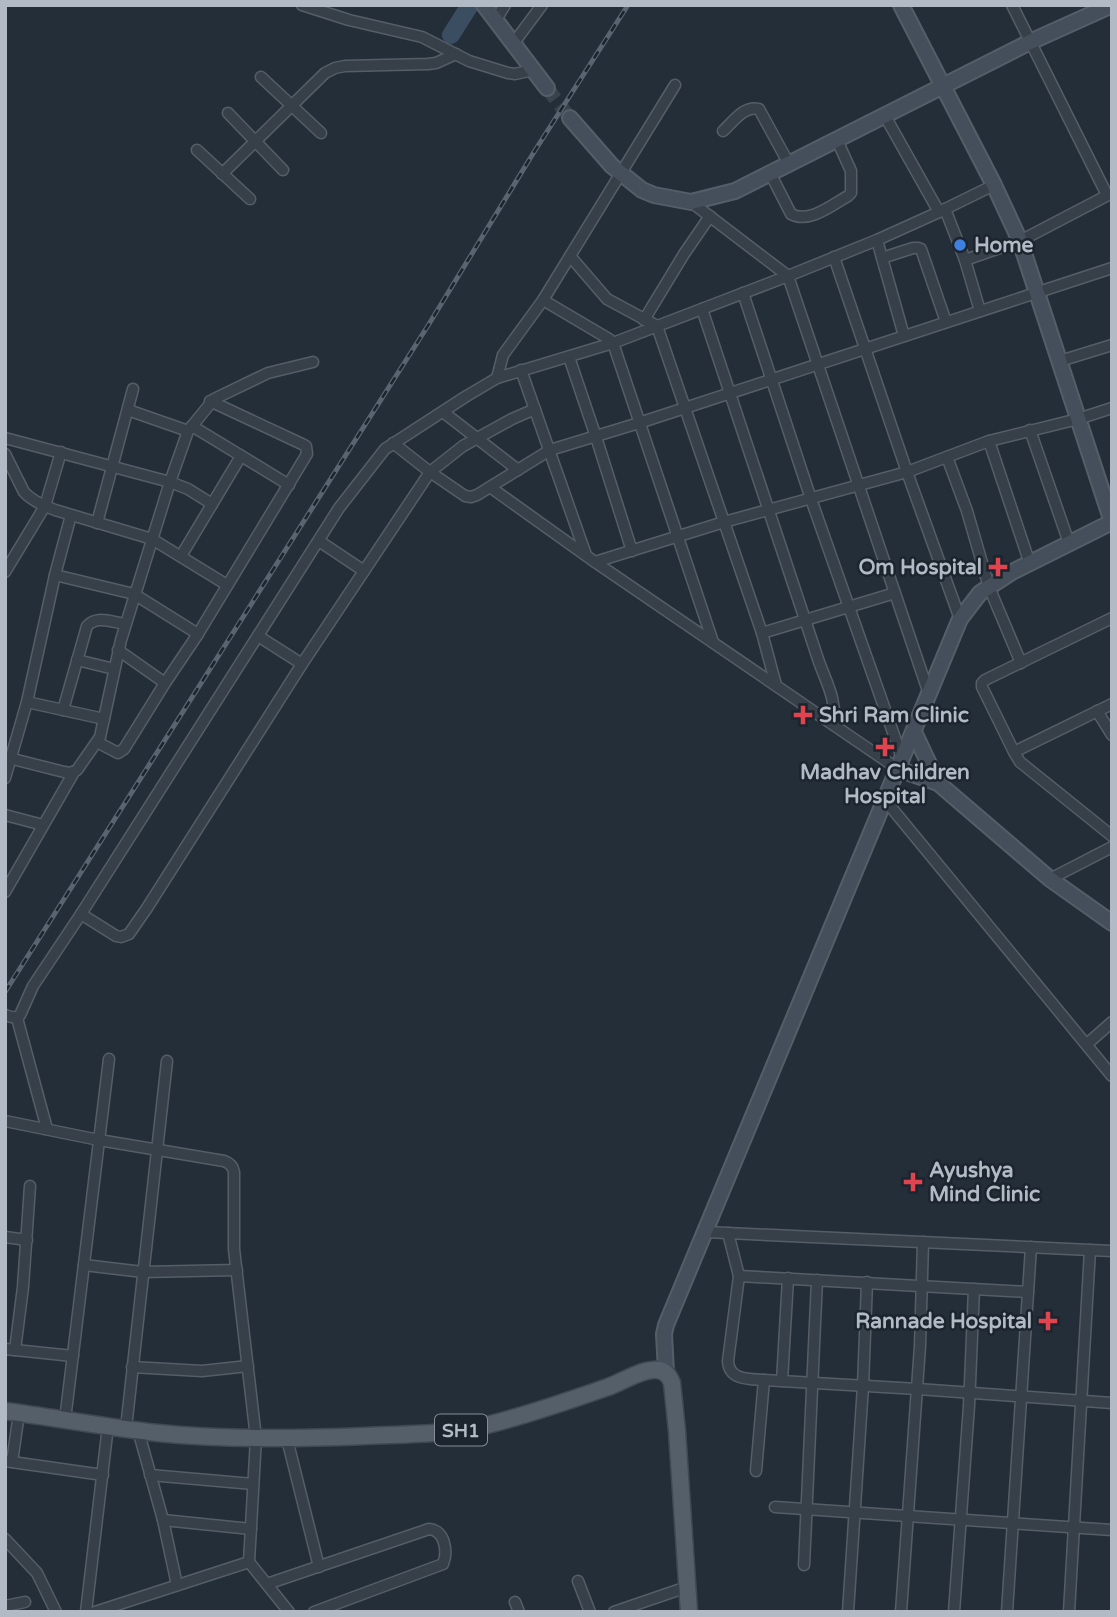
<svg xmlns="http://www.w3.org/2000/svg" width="1117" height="1617" font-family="'Varela Round',sans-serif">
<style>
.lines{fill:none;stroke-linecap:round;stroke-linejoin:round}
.river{stroke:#3a4d61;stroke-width:18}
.secondary-tunnel{stroke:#38434e;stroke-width:14;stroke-dasharray:14 7;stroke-linecap:butt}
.street-casing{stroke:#555e67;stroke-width:13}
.secondary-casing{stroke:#555e67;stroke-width:18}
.primary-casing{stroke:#404952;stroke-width:19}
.street{stroke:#374049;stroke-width:10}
.secondary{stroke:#454f5c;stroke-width:14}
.primary{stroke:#555f69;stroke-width:16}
.rail-casing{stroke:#596470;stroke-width:5}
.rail{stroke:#1c252e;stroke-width:2.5;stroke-dasharray:8;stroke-linecap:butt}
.shop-dot{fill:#3f7fe0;stroke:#1c252e;stroke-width:2.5}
.health-dot{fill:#e0444e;stroke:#1c252e;stroke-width:2.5}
.labels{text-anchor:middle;stroke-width:5;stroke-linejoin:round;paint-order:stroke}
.shield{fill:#1c252e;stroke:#858e98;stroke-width:2}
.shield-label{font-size:19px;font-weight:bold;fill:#b2bbc5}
.poi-label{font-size:21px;font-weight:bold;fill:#b2bbc5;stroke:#1c252e;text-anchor:start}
</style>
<rect width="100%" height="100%" fill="#232e39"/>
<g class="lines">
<!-- river -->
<path class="river" d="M 451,35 L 470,5"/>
<!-- secondary-tunnel -->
<path class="secondary-tunnel" d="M 547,88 L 570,118"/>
<defs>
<g id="street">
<path d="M 302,5 L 349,20 L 422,37 L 469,61 L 508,73 L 515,74 L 533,70"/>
<path d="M 1012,5 L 1107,195"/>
<path d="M 495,21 L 505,5"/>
<path d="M 513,44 L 542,5"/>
<path d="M 261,77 L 321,133"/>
<path d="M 228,113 L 283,170"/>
<path d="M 885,116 L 939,212"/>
<path d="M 723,131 C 733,122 744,105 759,109 L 789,164"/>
<path d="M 197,150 L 250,199"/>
<path d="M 770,173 L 791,214 C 809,224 832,205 848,196 L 851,193 L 851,171 L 837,140"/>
<path d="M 222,174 L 325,73 L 335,68 L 345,66 L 428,64 L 436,63 L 456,54"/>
<path d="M 691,202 L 788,276 L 929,694"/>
<path d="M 945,209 L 965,260 L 980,311"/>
<path d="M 877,240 L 904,336"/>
<path d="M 570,256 L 607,299 L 657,326 L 762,633 L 776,685"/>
<path d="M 834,257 L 907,472 L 960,619"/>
<path d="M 882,258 L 913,248 L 918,248 L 921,249 L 946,322"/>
<path d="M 965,260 L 1020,241 L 1110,194"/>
<path d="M 743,293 L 811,499 L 902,758"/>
<path d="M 543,300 L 609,339 L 613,343 L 713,642"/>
<path d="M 702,309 L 819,662 C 828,686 836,699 834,725"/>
<path d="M 644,320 L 684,254 L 710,216"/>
<path d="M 569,357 L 596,437 L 632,551"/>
<path d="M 1060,361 L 1112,345"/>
<path d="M 521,370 L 586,555"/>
<path d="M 497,378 L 503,355 L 543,300 L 675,85"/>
<path d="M 128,410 L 188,431"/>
<path d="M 443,412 L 518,470"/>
<path d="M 192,426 L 289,485"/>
<path d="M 1030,430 L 1069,543"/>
<path d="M 5,438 L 170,482 L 188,489 L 212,504"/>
<path d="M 989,441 L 1030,564"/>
<path d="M 393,443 L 430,472 L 465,496 L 471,497 L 477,495 L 550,450 L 639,423 L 1112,268"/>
<path d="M 5,454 L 24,492 C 32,501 44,506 55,510 L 152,539 L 227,585"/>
<path d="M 947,457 L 967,511 L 989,587 L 1021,663"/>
<path d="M 490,487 L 595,562 L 898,769"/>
<path d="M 97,523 L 133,389"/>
<path d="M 319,541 L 364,571"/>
<path d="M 181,556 L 241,456"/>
<path d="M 595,562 L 724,522 L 907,472 L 989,441 L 1078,419 L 1112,408"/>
<path d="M 5,572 L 45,506 L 61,452"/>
<path d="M 55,575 L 134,594 L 198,634"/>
<path d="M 1112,618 L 985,680 L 982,683 L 982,687 L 1014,752 L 1020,762 L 1112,836"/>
<path d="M 762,633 L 895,593"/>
<path d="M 258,636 L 302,664"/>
<path d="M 118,650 L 165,683"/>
<path d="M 77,660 L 114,669"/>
<path d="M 27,702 L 104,719"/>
<path d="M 63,710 L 87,626 C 97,615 112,622 125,624"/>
<path d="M 1097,711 L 1112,735"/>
<path d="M 97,742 L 118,753 L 124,749 L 165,683 L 198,634 L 307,454 L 306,446 L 302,444 L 210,401"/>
<path d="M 1014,752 L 1112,704"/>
<path d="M 5,757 L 64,772 L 70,773 L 77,770 L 100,737 L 121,640 L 170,482 L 188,431 L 214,399 L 268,373 L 313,362"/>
<path d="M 5,778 L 27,702 L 55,575 L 71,515"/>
<path d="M 885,800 L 1112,1076"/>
<path d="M 5,815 L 43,825"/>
<path d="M 1050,879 L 1112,847"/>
<path d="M 5,892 L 74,772"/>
<path d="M 81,914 L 116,936 L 121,937 L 129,934 L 147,908 L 302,664 L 430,472 L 463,446 L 512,419 L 535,409"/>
<path d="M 5,1015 C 11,1017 15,1019 20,1015 L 33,986 L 81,914 L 339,508 L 385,449 L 465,397 L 497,378 L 613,343 L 788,276 L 877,240 L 939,212 L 994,185"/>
<path d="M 17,1018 L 47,1129"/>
<path d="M 1087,1044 L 1112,1022"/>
<path d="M 5,1121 L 99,1140 L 224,1161 C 230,1163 233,1166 234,1172 L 234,1249 L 256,1438 L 249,1562 L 95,1612"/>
<path d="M 706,1232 L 1112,1251"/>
<path d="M 728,1233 L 739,1276 L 728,1361 C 729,1380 748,1379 764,1380 L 918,1389 L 1112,1403"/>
<path d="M 5,1237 L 27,1240"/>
<path d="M 84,1265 L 143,1272 L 237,1270"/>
<path d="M 739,1276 L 1028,1292"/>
<path d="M 5,1349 L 73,1356"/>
<path d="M 15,1350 L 23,1287 L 30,1186"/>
<path d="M 132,1367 L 202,1371 L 248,1366"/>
<path d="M 782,1381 L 788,1278"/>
<path d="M 65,1420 L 109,1059"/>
<path d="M 126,1428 L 167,1061"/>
<path d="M 138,1430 L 163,1520 L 177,1585"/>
<path d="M 287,1439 L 319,1567"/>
<path d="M 5,1461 L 103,1475"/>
<path d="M 12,1462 L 19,1413"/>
<path d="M 756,1471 L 764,1380"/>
<path d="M 150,1475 L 253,1484"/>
<path d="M 775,1507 L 1112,1530"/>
<path d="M 163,1520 L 251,1529"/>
<path d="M 5,1539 L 37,1573 L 56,1612"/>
<path d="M 249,1562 L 289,1612"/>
<path d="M 804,1565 L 817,1280"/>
<path d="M 578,1581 L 590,1612"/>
<path d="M 267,1584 L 429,1529 C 445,1530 448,1552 443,1564 L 314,1612"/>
<path d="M 515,1602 L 519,1612"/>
<path d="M 5,1606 L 25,1602"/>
<path d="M 86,1612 L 108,1426"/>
<path d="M 614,1612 L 687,1587"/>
<path d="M 848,1612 L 863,1386 L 867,1282"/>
<path d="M 901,1612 L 920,1346 L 923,1242"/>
<path d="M 954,1612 L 969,1406 L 974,1289"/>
<path d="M 1007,1612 L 1031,1247"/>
<path d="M 1069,1612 L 1090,1250"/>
</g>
<g id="secondary">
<path d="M 484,5 L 547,88"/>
<path d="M 901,5 L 994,185 L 1020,241 L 1112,522"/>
<path d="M 570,118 L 612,166 L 642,190 L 654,195 L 691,202 L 735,191 L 1030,42 L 1112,5"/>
<path d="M 914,732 L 938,783"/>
<path d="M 898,769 L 938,783 L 1050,879 L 1112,923"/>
<path d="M 666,1372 L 664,1334 L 666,1325 L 960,619 L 980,593 L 989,587 L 1012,572 L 1112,522"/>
</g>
<path id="primary" d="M 5,1411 C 56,1418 107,1427 158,1433 C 227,1440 296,1439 365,1436 C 406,1434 447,1435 487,1425 C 528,1415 568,1401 608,1387 C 622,1382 638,1371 653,1370 C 663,1369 669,1374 672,1383 L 677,1431 L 689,1612"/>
</defs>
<!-- street casing -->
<use href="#street" class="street-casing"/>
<!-- secondary casing -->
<use href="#secondary" class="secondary-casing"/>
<!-- primary casing -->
<use href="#primary" class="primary-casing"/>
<!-- street -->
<use href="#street" class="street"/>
<!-- secondary -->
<use href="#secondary" class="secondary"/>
<!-- primary -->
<use href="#primary" class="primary"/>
<defs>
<path id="rail" d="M 5,992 L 429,324 L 534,152 L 628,5"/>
</defs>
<!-- rail casing -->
<use href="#rail" class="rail-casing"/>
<!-- rail -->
<use href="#rail" class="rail"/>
</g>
<!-- markers -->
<circle class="shop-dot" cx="960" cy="245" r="7"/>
<g class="health-dot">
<path d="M994.5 556.5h7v7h7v7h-7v7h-7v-7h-7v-7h7z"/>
<path d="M799.5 704.5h7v7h7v7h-7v7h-7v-7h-7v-7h7z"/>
<path d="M881.5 736.5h7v7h7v7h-7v7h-7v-7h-7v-7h7z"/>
<path d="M909.5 1171.5h7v7h7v7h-7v7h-7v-7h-7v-7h7z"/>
<path d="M1044.5 1310.5h7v7h7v7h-7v7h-7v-7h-7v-7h7z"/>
</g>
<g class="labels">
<!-- shield labels -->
<rect class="shield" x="435" y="1414.5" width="52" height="31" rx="5"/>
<g class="shield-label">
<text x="461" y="1437">SH1</text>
</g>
<!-- poi labels -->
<g class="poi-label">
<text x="974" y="252">Home</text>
<text x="982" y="574" text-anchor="end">Om Hospital</text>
<text x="819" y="722">Shri Ram Clinic</text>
<text x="885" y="779" text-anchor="middle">Madhav Children<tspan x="885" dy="24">Hospital</tspan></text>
<text x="929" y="1177">Ayushya<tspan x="929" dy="24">Mind Clinic</tspan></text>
<text x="1032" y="1328" text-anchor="end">Rannade Hospital</text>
</g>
</g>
<!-- border -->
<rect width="1117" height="1617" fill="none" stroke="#b2bbc5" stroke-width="14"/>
</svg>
